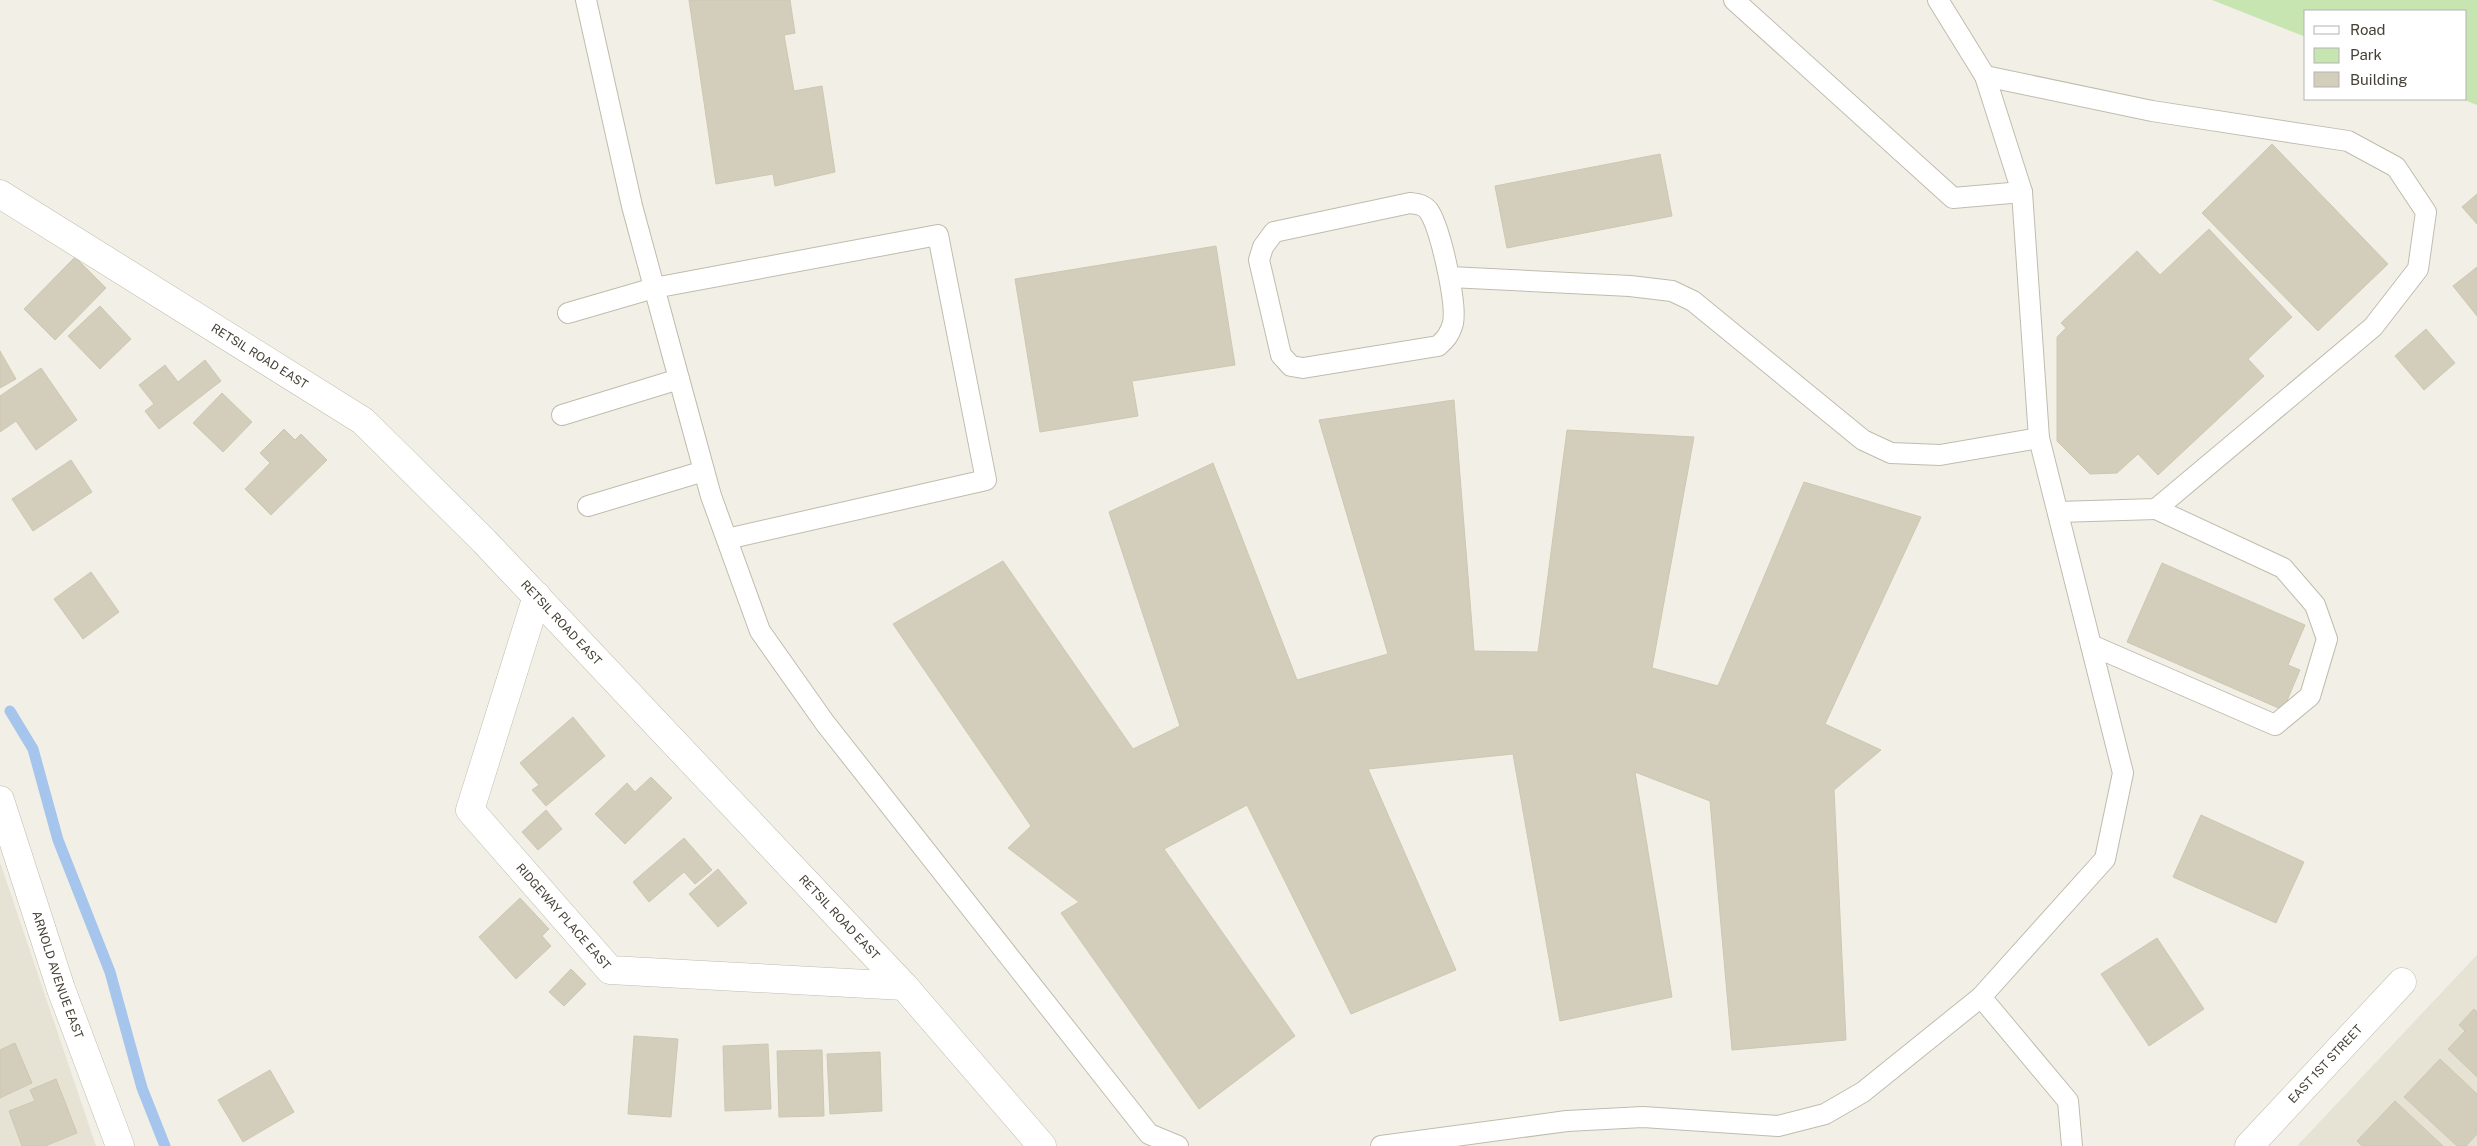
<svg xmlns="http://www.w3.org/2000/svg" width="2477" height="1146" font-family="'Public Sans',sans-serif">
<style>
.residential{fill:#e6e3d5}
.green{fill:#c6e5b1}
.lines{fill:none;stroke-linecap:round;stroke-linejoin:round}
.stream{stroke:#a5c5ed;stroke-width:11}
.building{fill:#d3cebc;stroke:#cec7b0}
.service-casing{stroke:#c0bcac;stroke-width:22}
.minor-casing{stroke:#c0bcac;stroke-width:29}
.service{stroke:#fff;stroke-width:20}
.minor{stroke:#fff;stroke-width:28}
.labels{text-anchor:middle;stroke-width:4.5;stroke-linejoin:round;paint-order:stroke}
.street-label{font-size:12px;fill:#454136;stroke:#fff}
</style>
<rect width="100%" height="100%" fill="#f2f0e6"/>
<!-- residential -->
<g class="residential">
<path d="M 0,862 L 96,1146 L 0,1146 Z"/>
<path d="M 2477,955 L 2477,1146 L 2297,1146 Z"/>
</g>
<!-- green -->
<path class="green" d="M 2212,0 L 2477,0 L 2477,105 L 2462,99 L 2466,99 L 2466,11 L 2306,11 L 2306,37 Z"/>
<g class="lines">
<!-- stream -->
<path class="stream" d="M 10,711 L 33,749 L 58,840 L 110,972 L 142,1088 L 165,1146"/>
</g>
<!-- building -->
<g class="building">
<path d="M 689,0 L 790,0 L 795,33 L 784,35 L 794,91 L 822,86 L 835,172 L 775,186 L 773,174 L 716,184 Z"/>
<path d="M 2272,144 L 2388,264 L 2318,331 L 2202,213 Z"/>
<path d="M 1660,154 L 1672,216 L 1507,248 L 1495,186 Z"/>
<path d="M 2477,194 L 2477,224 L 2462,207 Z"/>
<path d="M 2209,229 L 2292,317 L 2248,359 L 2264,376 L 2158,475 L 2138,454 L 2117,473 L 2090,474 L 2057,441 L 2057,337 L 2066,328 L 2061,323 L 2137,251 L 2160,275 Z"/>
<path d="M 1216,246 L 1235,365 L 1132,381 L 1138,416 L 1040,432 L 1015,279 Z"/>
<path d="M 75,257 L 106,288 L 55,340 L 24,309 Z"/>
<path d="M 2477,267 L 2477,316 L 2453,286 Z"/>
<path d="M 100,306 L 131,339 L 100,369 L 68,336 Z"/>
<path d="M 2426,329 L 2455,363 L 2424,390 L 2395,356 Z"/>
<path d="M 0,351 L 16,379 L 0,388 Z"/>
<path d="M 205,360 L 221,381 L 159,429 L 145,411 L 154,404 L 139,385 L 165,365 L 178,382 Z"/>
<path d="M 41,368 L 77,420 L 36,450 L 16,421 L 0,432 L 0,396 Z"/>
<path d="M 222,393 L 252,422 L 223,452 L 193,423 Z"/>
<path d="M 1454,400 L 1474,651 L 1538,652 L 1567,430 L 1694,437 L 1652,668 L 1718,686 L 1804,482 L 1921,517 L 1825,724 L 1881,750 L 1834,790 L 1846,1040 L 1732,1050 L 1710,801 L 1635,772 L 1672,997 L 1560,1021 L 1513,754 L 1368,769 L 1456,970 L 1351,1014 L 1247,805 L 1164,849 L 1295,1036 L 1199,1109 L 1061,913 L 1079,902 L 1008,848 L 1031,826 L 893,624 L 1003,561 L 1133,749 L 1180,726 L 1109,512 L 1213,463 L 1297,680 L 1388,654 L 1319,420 Z"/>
<path d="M 284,429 L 295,440 L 301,434 L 327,460 L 271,515 L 245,489 L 270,463 L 260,453 Z"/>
<path d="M 71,460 L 92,492 L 33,531 L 12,499 Z"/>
<path d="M 2162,563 L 2305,625 L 2288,665 L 2300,670 L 2283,710 L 2127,642 Z"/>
<path d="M 91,572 L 119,612 L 83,639 L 54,599 Z"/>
<path d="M 573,717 L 605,756 L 546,806 L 532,790 L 539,785 L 520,763 Z"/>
<path d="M 651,777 L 672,798 L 625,844 L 595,814 L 627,783 L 635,792 Z"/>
<path d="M 546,810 L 562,829 L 538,850 L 522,832 Z"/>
<path d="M 2201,815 L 2304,862 L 2276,923 L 2173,877 Z"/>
<path d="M 684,838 L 712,870 L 695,884 L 684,872 L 649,902 L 633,882 Z"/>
<path d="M 718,869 L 747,903 L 718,927 L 689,894 Z"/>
<path d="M 520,898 L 549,929 L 542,936 L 551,946 L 516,979 L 479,937 Z"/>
<path d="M 2157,938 L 2204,1009 L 2149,1046 L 2101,974 Z"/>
<path d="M 571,969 L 586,984 L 564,1006 L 549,992 Z"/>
<path d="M 2474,1009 L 2477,1012 L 2477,1077 L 2448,1049 L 2465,1031 L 2459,1025 Z"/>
<path d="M 634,1036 L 678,1039 L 671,1117 L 628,1114 Z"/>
<path d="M 15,1043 L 32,1083 L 0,1098 L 0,1050 Z"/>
<path d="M 768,1044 L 771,1109 L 725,1111 L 723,1046 Z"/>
<path d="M 822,1050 L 824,1116 L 779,1117 L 777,1051 Z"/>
<path d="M 880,1052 L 882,1111 L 830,1114 L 827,1054 Z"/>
<path d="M 2440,1059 L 2477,1094 L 2477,1134 L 2466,1146 L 2457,1146 L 2404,1097 Z"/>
<path d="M 270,1070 L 294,1112 L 243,1142 L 218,1100 Z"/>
<path d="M 56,1079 L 77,1133 L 45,1146 L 22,1146 L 9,1111 L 35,1101 L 30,1090 Z"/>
<path d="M 2395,1101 L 2443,1146 L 2362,1146 L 2357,1141 Z"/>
</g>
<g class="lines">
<defs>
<g id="service">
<path d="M 586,0 L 632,206 L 679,379 L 711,496 L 760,631 L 825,723 L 1149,1134 L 1178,1146"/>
<path d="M 1734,0 L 1953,198 L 2022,192"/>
<path d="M 1985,76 L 2152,111 L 2348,141 L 2396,167 L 2426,212 L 2418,269 L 2373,327 L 2156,509 L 2058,512"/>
<path d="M 1410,203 C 1418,204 1426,205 1430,213 C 1441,232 1457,303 1453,323 C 1450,334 1446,339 1438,346 L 1303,368 L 1291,366 L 1281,355 L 1259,260 L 1263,247 L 1274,232 Z"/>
<path d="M 1450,277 L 1630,286 L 1672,291 L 1693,301 L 1863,440 L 1891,453 L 1940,455 L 2039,438"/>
<path d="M 568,313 L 654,288 L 938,235 L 986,480 L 727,539"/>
<path d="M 562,415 L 679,379"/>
<path d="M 588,506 L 704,471"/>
<path d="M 2091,645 L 2275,725 L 2310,696 L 2327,639 L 2315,605 L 2283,568 L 2156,509"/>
<path d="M 1981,997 L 2068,1101 L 2072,1146"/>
<path d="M 1381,1146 L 1567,1121 L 1643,1117 L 1778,1126 L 1825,1114 L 1863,1092 L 1981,997 L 2105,859 L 2123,773 L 2039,438 L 2022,192 L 1985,76 L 1938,0"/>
</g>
<g id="minor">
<path id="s1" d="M 0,194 L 363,421 L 484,541 L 904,986 L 1042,1146"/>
<path id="s2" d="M 537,596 L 470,810 L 610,970 L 904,986"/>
<path id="s3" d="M 0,800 L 61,989 L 120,1146"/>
<path id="s4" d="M 2249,1146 L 2402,982"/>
</g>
</defs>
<!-- service casing -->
<use href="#service" class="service-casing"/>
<!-- minor casing -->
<use href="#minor" class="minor-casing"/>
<!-- service -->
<use href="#service" class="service"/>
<!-- minor -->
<use href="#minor" class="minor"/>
</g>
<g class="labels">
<!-- street labels -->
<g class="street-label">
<text dy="4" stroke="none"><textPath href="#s1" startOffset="306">RETSIL ROAD EAST</textPath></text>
<text dy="4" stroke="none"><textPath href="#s1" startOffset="711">RETSIL ROAD EAST</textPath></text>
<text dy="4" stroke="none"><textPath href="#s2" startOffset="366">RIDGEWAY PLACE EAST</textPath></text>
<text dy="4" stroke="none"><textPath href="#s1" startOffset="1116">RETSIL ROAD EAST</textPath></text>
<text dy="4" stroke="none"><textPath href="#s3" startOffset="184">ARNOLD AVENUE EAST</textPath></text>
<text dy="4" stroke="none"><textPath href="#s4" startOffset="112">EAST 1ST STREET</textPath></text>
</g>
</g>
<!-- legend -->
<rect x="2304" y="10" width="162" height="90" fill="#ffffff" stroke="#b5b3af"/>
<rect x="2314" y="26" width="25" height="8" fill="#ffffff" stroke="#b5b3af"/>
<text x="2350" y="35" font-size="15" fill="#454136">Road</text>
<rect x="2314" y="48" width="25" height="15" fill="#c6e5b1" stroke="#b5b3af"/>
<text x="2350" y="60" font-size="15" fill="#454136">Park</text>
<rect x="2314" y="72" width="25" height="15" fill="#d3cebc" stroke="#b5b3af"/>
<text x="2350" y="85" font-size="15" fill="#454136">Building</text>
</svg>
